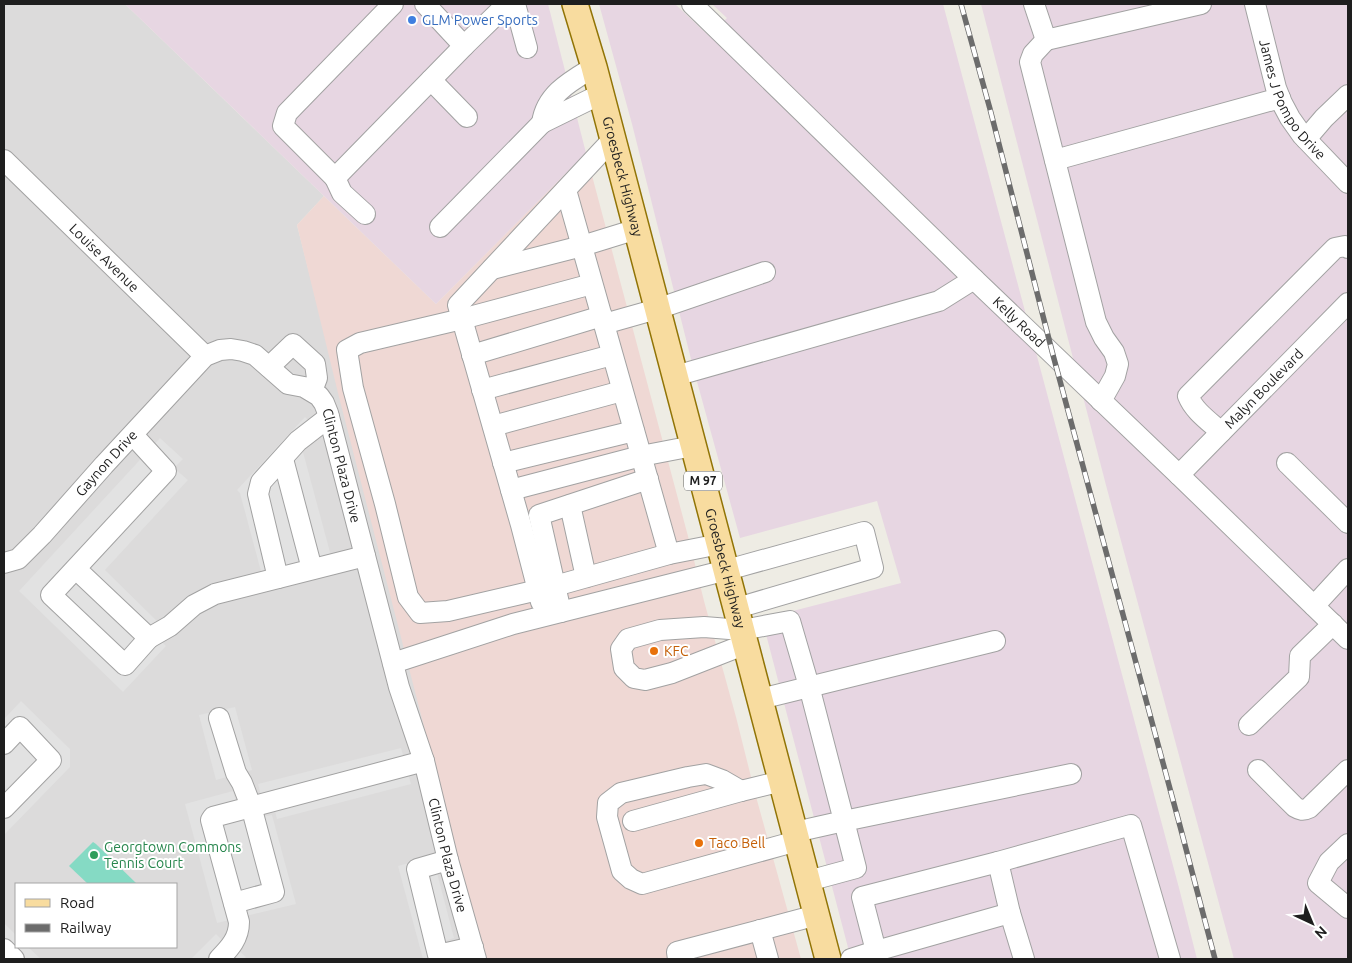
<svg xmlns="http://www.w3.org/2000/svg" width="1352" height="963" font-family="Ubuntu,sans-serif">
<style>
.residential{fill:#dcdbdb;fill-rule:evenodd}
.commercial{fill:#efd8d4}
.industrial{fill:#e7d6e2}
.pitch{fill:#85dac4}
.parking{fill:#e2e2e2}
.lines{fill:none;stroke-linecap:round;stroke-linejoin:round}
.minor-casing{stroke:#a2a2a2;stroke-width:22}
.major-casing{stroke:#917406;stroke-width:28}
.minor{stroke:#fff;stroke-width:20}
.major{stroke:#f8dc9f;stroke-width:25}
.rail-casing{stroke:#6c6c6c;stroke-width:5.5}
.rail{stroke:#fff;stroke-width:4;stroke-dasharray:11;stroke-linecap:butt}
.shop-dot{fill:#3f7fe0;stroke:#fff;stroke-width:2}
.food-dot{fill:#e8710a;stroke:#fff;stroke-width:2}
.leisure-dot{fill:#2e9e5b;stroke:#fff;stroke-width:2}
.labels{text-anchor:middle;stroke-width:4;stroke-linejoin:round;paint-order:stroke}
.shield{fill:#fff;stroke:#626262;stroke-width:1}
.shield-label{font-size:12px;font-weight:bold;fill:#1e1e1e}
.shop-label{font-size:14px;fill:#366cbe;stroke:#fff;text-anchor:start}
.street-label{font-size:14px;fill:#1e1e1e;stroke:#fff}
.food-label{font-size:14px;fill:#c56008;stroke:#fff;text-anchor:start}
.leisure-label{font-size:14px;fill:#27864d;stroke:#fff;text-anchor:start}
</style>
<rect width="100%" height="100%" fill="#eeece4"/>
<!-- residential -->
<path class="residential" d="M 4,4 L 125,4 L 324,196 L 297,225 L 484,959 L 4,959 ZM 16,884 L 176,884 L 176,947 L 16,947 Z"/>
<!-- commercial -->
<path class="commercial" d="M 586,153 L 689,540 L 704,601 L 736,717 L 755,793 L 801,959 L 484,959 L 339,397 L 297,225 L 324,196 L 436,304 Z"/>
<!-- industrial -->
<g class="industrial">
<path d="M 125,4 L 548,4 L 586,153 L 436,304 Z"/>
<path d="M 599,4 L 675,4 L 709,36 L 727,18 L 712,4 L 943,4 L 1179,888 L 1197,959 L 851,959 L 762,619 L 901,583 L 877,501 L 740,538 L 693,367 L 632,124 Z"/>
<path d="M 981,4 L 1348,4 L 1348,959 L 1234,959 L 1107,489 Z"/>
</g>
<!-- pitch -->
<path class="pitch" d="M 93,842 L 96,844 L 137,884 L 88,884 L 69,866 Z"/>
<!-- parking -->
<g class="parking">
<path d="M 305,417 L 313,425 L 303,452 L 331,556 L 262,575 L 240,493 L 237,490 Z"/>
<path d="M 160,438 L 183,459 L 174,468 L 188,480 L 105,570 L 158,622 L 159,639 L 166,646 L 123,692 L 19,591 Z"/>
<path d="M 21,701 L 70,749 L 70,767 L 4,835 L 4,719 Z"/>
<path d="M 235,707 L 252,770 L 216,780 L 199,715 Z"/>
<path d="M 401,748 L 411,784 L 277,819 L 274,807 L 265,810 L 258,784 Z"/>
<path d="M 233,791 L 236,801 L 251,819 L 272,815 L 296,904 L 217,923 L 185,804 Z"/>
<path d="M 420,860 L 437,873 L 454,938 L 438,943 L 441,959 L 423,959 L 398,866 Z"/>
<path d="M 4,923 L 16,935 L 16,947 L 28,947 L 41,959 L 25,959 L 4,938 Z"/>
<path d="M 216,934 L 234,952 L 237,949 L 246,957 L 244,959 L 191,959 Z"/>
</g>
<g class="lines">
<defs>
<g id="minor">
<path d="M 393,4 L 287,113 L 283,126 L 335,178 L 464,46 L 507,4"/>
<path d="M 425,4 L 464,46"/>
<path d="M 515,4 L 527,48"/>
<path id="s1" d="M 692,4 L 974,279 L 1179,475 L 1348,639"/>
<path d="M 1034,4 L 1046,40 L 1201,4"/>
<path id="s2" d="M 1255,4 L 1276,88 L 1282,103 L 1290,118 L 1302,135 L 1348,183"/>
<path d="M 1046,40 L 1033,54 L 1030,62 L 1096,322 L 1104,338 L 1114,352 L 1118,364 L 1115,376 L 1101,401"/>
<path d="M 594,67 C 571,81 546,94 542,123 L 601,94"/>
<path d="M 431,80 L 467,117"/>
<path d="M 1306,139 L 1324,118 L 1348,95"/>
<path id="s3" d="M 4,160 L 205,356"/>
<path d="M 1055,160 L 1280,98"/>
<path d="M 335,178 L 342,193 L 365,214"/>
<path d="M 566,190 L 669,554"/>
<path d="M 440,227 L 542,123"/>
<path d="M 492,269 L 582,246 L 637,229"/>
<path d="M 604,324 L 657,309 L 765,272"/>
<path d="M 472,355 L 602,316"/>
<path d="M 269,367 L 293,344 L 315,364 L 317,378 L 312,391"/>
<path d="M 675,376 L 939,301 L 974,279"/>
<path d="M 482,390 L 612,355"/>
<path d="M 493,426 L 622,391"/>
<path d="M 1221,432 C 1209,421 1194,411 1188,396 L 1335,248 L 1345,246 L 1348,248"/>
<path d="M 283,459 L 312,569"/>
<path d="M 503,463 L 634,431"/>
<path d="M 1287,463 L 1348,523"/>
<path id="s4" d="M 1179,475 L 1348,303"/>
<path d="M 511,490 L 641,456 L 693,446"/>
<path d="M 570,505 L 586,577"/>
<path id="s5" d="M 4,563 L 18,559 L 42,535 L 104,465 L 205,356 L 220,350 L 231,349 L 243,351 L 255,355 L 288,384 L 304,387 L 319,396 L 324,403 L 328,413 L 399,687 L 424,761 L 448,860 L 476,959"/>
<path d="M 76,569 L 149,638 L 125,665 L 51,595 L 166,471 L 133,435"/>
<path d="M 278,578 L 258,494 L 261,482 L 298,441 L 329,417"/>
<path d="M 555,586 L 669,554 L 720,544"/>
<path d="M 538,590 L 448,611 L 420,613 L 408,597 L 385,504 L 353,388 L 347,350 L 360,343 L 462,319 L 592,284"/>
<path d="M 541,602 L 521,525 L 458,305 L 613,139"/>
<path d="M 1314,606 L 1348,569"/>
<path d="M 561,612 L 539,515 L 648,479"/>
<path d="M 149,638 L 170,626 L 194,605 L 215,594 L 365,556"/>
<path d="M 746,644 L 672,673 L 645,680 L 634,678 L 624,668 L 621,649 L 628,639 L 660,630 L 704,627 L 742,630 L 790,621 L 809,686 L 844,821 L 795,832"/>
<path d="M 393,663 L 513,624 L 727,570 L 864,532 L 873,568 L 737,608"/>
<path d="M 760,699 L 995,641"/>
<path d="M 219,718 L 236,773 L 242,783 L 251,806 L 274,892 L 234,903"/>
<path d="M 1249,725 L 1299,677 L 1300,656 L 1333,624"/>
<path d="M 4,744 L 20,727 L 51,760 L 4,808"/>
<path d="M 1258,770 L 1295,807 C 1300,810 1303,811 1309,808 L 1348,770"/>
<path d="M 741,791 L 722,780 L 706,774 L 688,777 L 621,793 L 608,803 L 607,817 L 622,871 L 631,879 L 642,884 L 797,841"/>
<path d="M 633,821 L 741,791 L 782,781"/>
<path d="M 1348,844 L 1329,862 L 1318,883 L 1348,908"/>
<path d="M 448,860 L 417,869 L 438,955 L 473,947"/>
<path d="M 808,881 L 856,868 L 844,821 L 1071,774"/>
<path d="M 1010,913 L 998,862 L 1131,825 L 1170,959"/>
<path d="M 760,930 L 768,959"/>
<path d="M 4,949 L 14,959"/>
<path d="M 876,951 L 862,897 L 998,862"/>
<path d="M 219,959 C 230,948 239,938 239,922 L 211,820 L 213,817 L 424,761"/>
<path d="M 678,959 L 677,952 L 817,915"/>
<path d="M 851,959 L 876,951 L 1010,913 L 1024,959"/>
</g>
<g id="major">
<path id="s6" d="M 575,4 L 594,67 L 828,959"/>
</g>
</defs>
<!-- minor casing -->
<use href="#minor" class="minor-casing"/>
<!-- major casing -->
<use href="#major" class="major-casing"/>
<!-- minor -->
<use href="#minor" class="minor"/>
<!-- major -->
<use href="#major" class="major"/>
<defs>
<path id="rail" d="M 961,4 L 990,109 L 1053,355 L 1180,826 L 1215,959"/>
</defs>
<!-- rail casing -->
<use href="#rail" class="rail-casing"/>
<!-- rail -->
<use href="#rail" class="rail"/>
</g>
<!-- markers -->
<circle class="shop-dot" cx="412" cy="20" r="5"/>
<g class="food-dot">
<circle cx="654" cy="651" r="5"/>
<circle cx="699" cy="843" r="5"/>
</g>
<circle class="leisure-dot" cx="94" cy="855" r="5"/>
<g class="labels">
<!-- shield labels -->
<rect class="shield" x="684" y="471.5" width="38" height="19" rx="4"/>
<g class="shield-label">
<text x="703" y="485">M 97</text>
</g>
<!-- shop labels -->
<g class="shop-label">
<text x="422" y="25">GLM Power Sports</text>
</g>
<!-- street labels -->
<g class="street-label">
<text dy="5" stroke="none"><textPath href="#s2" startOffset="104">James J Pompo Drive</textPath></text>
<text dy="5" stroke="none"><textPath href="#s6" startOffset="179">Groesbeck Highway</textPath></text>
<text dy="5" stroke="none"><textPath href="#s3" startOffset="140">Louise Avenue</textPath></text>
<text dy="5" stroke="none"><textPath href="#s1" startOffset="456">Kelly Road</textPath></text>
<text dy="5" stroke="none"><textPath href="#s4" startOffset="121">Malyn Boulevard</textPath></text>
<text dy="5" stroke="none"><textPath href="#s5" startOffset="145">Gaynon Drive</textPath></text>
<text dy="5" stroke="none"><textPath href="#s5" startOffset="494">Clinton Plaza Drive</textPath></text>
<text dy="5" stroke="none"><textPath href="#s6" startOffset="584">Groesbeck Highway</textPath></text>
<text dy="5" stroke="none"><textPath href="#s5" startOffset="898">Clinton Plaza Drive</textPath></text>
</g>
<!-- food labels -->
<g class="food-label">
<text x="664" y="656">KFC</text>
<text x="709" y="848">Taco Bell</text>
</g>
<!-- leisure labels -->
<g class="leisure-label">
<text x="104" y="852">Georgtown Commons<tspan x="104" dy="16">Tennis Court</tspan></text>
</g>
</g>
<!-- border -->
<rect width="1352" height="963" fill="none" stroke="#1e1e1e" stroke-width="10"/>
<!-- legend -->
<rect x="15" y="883" width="162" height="65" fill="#ffffff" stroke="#a5a5a5"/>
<rect x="25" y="899" width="25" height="8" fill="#f8dc9f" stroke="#a5a5a5"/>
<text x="60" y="908" font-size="15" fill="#1e1e1e">Road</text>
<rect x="25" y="924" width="25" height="8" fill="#6c6c6c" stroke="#a5a5a5"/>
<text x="60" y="933" font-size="15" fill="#1e1e1e">Railway</text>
<!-- north arrow -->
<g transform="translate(1312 923) rotate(136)" stroke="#ffffff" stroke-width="4" paint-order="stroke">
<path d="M0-4L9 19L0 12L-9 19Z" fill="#1e1e1e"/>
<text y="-8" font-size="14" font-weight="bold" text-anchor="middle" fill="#1e1e1e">N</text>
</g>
</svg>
